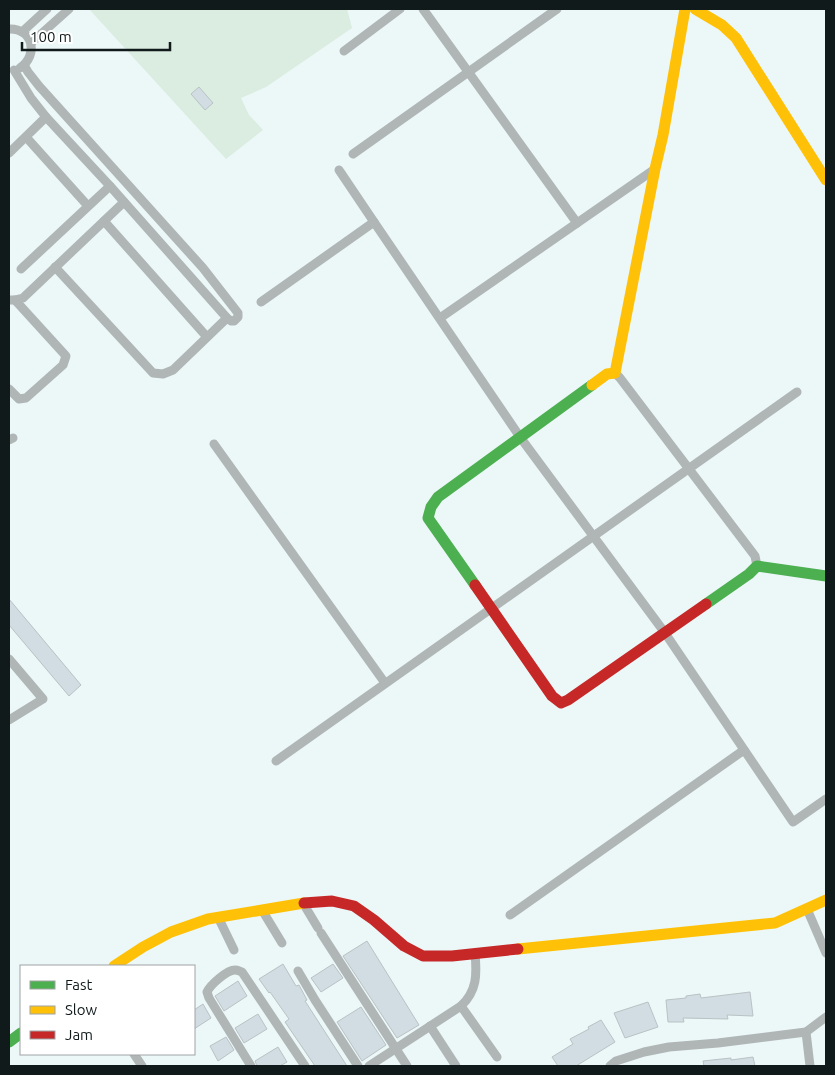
<svg xmlns="http://www.w3.org/2000/svg" width="835" height="1075" font-family="Ubuntu,sans-serif">
<style>
.green{fill:#daede0}
.building{fill:#d1dde2;stroke:#b9c2c5}
.lines{fill:none;stroke-linecap:round;stroke-linejoin:round}
.street{stroke:#b0b6b5;stroke-width:9}
.fast{stroke:#4caf50;stroke-width:11}
.slow{stroke:#ffc107;stroke-width:11}
.jam{stroke:#c62828;stroke-width:11}
</style>
<rect width="100%" height="100%" fill="#ecf7f8"/>
<!-- green -->
<path class="green" d="M 89,9 L 347,9 L 352,28 L 266,87 L 241,98 L 249,115 L 263,130 L 226,159 Z"/>
<!-- building -->
<g class="building">
<path d="M 199,87 L 213,103 L 205,110 L 191,94 Z"/>
<path d="M 9,599 L 81,685 L 69,696 L 9,625 Z"/>
<path d="M 367,941 L 419,1025 L 397,1038 L 343,956 Z"/>
<path d="M 283,964 L 296,986 L 299,985 L 307,1000 L 305,1001 L 347,1066 L 315,1066 L 285,1022 L 289,1019 L 270,992 L 269,993 L 259,979 Z"/>
<path d="M 333,964 L 343,978 L 321,992 L 311,978 Z"/>
<path d="M 238,981 L 247,996 L 224,1011 L 215,996 Z"/>
<path d="M 750,992 L 753,1016 L 727,1015 L 728,1019 L 683,1018 L 684,1022 L 668,1022 L 666,1000 L 686,998 L 686,996 L 700,994 L 701,998 Z"/>
<path d="M 648,1002 L 658,1027 L 625,1038 L 614,1013 Z"/>
<path d="M 203,1004 L 211,1018 L 194,1029 L 194,1010 Z"/>
<path d="M 361,1007 L 386,1045 L 362,1061 L 337,1022 Z"/>
<path d="M 258,1014 L 267,1029 L 244,1043 L 235,1028 Z"/>
<path d="M 601,1020 L 615,1042 L 576,1066 L 558,1066 L 552,1057 L 573,1044 L 570,1039 L 589,1029 L 588,1027 Z"/>
<path d="M 226,1037 L 234,1050 L 218,1061 L 210,1046 Z"/>
<path d="M 278,1047 L 287,1062 L 280,1066 L 257,1066 L 255,1061 Z"/>
<path d="M 753,1057 L 755,1066 L 704,1066 L 703,1061 L 731,1058 L 731,1060 Z"/>
</g>
<g class="lines">
<!-- street -->
<g class="street">
<path d="M 423,9 L 577,223"/>
<path d="M 9,29 C 33,28 39,55 20,68"/>
<path d="M 22,32 L 47,9"/>
<path d="M 31,43 L 69,9"/>
<path d="M 344,51 L 400,9"/>
<path d="M 14,70 L 31,98 L 46,117 L 110,186 L 227,318 L 231,321 L 234,321 L 238,317 L 238,313 L 203,268 L 39,86 L 28,72 L 24,65"/>
<path d="M 26,137 L 88,206"/>
<path d="M 9,153 L 46,117"/>
<path d="M 353,154 L 557,9"/>
<path d="M 339,170 L 374,222"/>
<path d="M 104,221 L 207,337"/>
<path d="M 55,267 L 153,373 L 163,374 L 173,370 L 227,318"/>
<path d="M 21,269 L 110,186"/>
<path d="M 9,300 L 15,300 L 23,298 L 124,202"/>
<path d="M 261,302 L 374,222 L 520,437 L 665,633 L 793,822 L 826,799"/>
<path d="M 440,318 L 655,169"/>
<path d="M 615,373 L 620,378 L 755,556 L 757,566"/>
<path d="M 9,389 L 19,399 L 26,398 L 63,365 L 66,356 L 15,300"/>
<path d="M 9,440 L 13,438"/>
<path d="M 214,444 L 385,683"/>
<path d="M 9,659 L 43,699 L 9,720"/>
<path d="M 276,761 L 797,392"/>
<path d="M 303,903 L 318,928"/>
<path d="M 807,909 L 826,953"/>
<path d="M 262,910 L 282,943"/>
<path d="M 510,915 L 744,750"/>
<path d="M 218,917 L 234,950"/>
<path d="M 321,933 L 407,1066"/>
<path d="M 298,971 L 315,1000 L 358,1066"/>
<path d="M 461,1006 L 497,1057"/>
<path d="M 430,1026 L 456,1066"/>
<path d="M 806,1032 L 810,1066"/>
<path d="M 134,1054 L 142,1066"/>
<path d="M 251,1066 L 209,998 L 207,992 C 210,985 227,970 235,970 C 238,970 239,971 242,972 L 305,1066"/>
<path d="M 369,1066 L 461,1006 C 477,991 477,975 475,953"/>
<path d="M 610,1066 L 616,1061 L 644,1052 L 669,1047 L 718,1043 L 806,1032 L 826,1017"/>
</g>
<!-- fast -->
<g class="fast">
<path d="M 475,585 L 428,518 L 431,507 L 438,497 L 592,385"/>
<path d="M 706,604 L 749,574 L 757,566 L 826,576"/>
<path d="M 9,1042 L 21,1033"/>
</g>
<!-- slow -->
<g class="slow">
<path d="M 695,9 L 722,25 L 736,38 L 826,180"/>
<path d="M 592,385 L 607,374 L 615,373 L 655,169 L 663,135 L 685,9"/>
<path d="M 518,949 L 775,923 L 826,900"/>
<path d="M 114,966 L 143,947 L 171,932 L 208,919 L 304,903"/>
</g>
<!-- jam -->
<g class="jam">
<path d="M 475,585 L 552,696 L 561,703 L 568,700 L 706,604"/>
<path d="M 304,903 L 332,901 L 354,906 L 374,920 L 404,946 L 423,956 L 452,956 L 518,949"/>
</g>
</g>
<!-- border -->
<rect width="835" height="1075" fill="none" stroke="#101a1b" stroke-width="20"/>
<!-- legend -->
<rect x="20" y="965" width="175" height="90" fill="#ffffff" stroke="#9fa3a4"/>
<rect x="30" y="981" width="25" height="8" fill="#4caf50" stroke="#9fa3a4"/>
<text x="65" y="990" font-size="15" fill="#101a1b">Fast</text>
<rect x="30" y="1006" width="25" height="8" fill="#ffc107" stroke="#9fa3a4"/>
<text x="65" y="1015" font-size="15" fill="#101a1b">Slow</text>
<rect x="30" y="1031" width="25" height="8" fill="#c62828" stroke="#9fa3a4"/>
<text x="65" y="1040" font-size="15" fill="#101a1b">Jam</text>
<!-- scale -->
<path d="M22 42v8h148v-8" fill="none" stroke="#101a1b" stroke-width="2.5"/>
<text x="30" y="42" font-size="15" fill="#101a1b" stroke="#ffffff" stroke-width="4" paint-order="stroke">100 m</text>
</svg>
